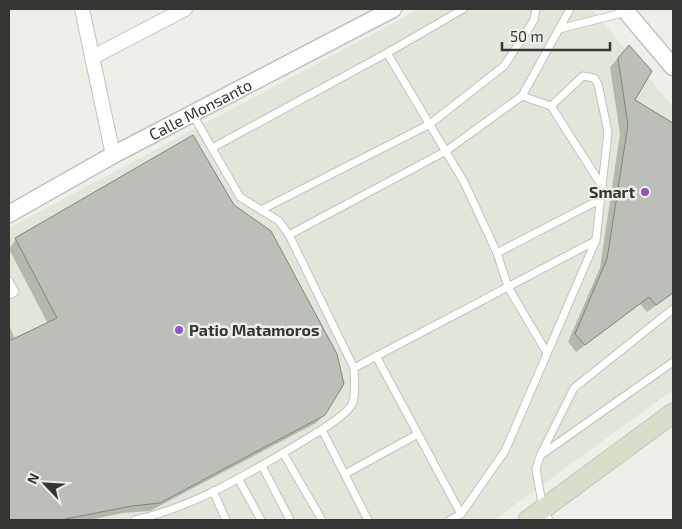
<svg xmlns="http://www.w3.org/2000/svg" width="682" height="529" font-family="'Exo 2',sans-serif">
<style>
.built{fill:#e0e6d9}
.shadow{fill:#0003}
.building{fill:#bcbfb8;stroke:#82857f}
.lines{fill:none;stroke-linecap:round;stroke-linejoin:round}
.service-casing{stroke:#c1c3bd;stroke-width:9}
.minor-casing{stroke:#c1c3bd;stroke-width:16}
.tertiary-casing{stroke:#c1c3bd;stroke-width:19}
.secondary-casing{stroke:#c1c3bd;stroke-width:21}
.service{stroke:#fff;stroke-width:7}
.minor{stroke:#fff;stroke-width:14}
.tertiary{stroke:#fff;stroke-width:16}
.secondary{stroke:#d7dfca;stroke-width:19}
.poi-dot{fill:#9053c9;stroke:#edf0e9;stroke-width:2}
.labels{text-anchor:middle;stroke-width:5;stroke-linejoin:round;paint-order:stroke}
.street-label{font-size:16px;fill:#353633;stroke:#edf0e9}
.poi-label{font-size:16px;font-weight:bold;fill:#353633;stroke:#edf0e9;text-anchor:end}
</style>
<rect width="100%" height="100%" fill="#edf0e9"/>
<!-- built -->
<path class="built" d="M 419,9 L 592,9 L 673,107 L 673,390 L 494,520 L 9,520 L 9,228 Z"/>
<!-- shadow -->
<g class="shadow">
<path d="M 621,55 L 634,101 L 673,124 L 673,293 L 647,312 L 640,304 L 576,352 L 568,342 L 600,268 L 620,134 L 610,67 Z"/>
<path d="M 16,239 L 324,415 L 316,423 L 150,511 L 123,513 L 89,520 L 9,520 L 9,325 L 15,340 L 48,324 L 9,249 Z"/>
</g>
<!-- building -->
<g class="building">
<path d="M 629,45 L 652,71 L 635,100 L 673,123 L 673,293 L 656,305 L 649,297 L 585,345 L 575,334 L 607,259 L 628,125 L 618,58 Z"/>
<path d="M 193,135 L 234,205 L 271,231 L 337,354 L 344,384 L 325,415 L 160,503 L 132,506 L 60,520 L 9,520 L 9,341 L 57,318 L 15,238 Z"/>
</g>
<g class="lines">
<defs>
<g id="service">
<path d="M 559,29 L 626,12"/>
<path d="M 387,53 L 463,9"/>
<path d="M 551,106 L 602,186"/>
<path d="M 212,148 L 387,53 L 464,182 L 497,253 L 508,287 L 547,353"/>
<path d="M 261,210 L 430,124 L 504,66 L 534,20 L 536,9"/>
<path d="M 289,235 L 446,151 L 522,96 L 570,9"/>
<path d="M 497,253 L 601,199"/>
<path d="M 9,281 L 15,292 L 9,295"/>
<path d="M 376,356 L 461,514"/>
<path d="M 354,368 L 595,241"/>
<path d="M 322,430 L 368,520"/>
<path d="M 283,453 L 322,520"/>
<path d="M 541,455 L 673,362"/>
<path d="M 262,466 L 290,520"/>
<path d="M 345,474 L 418,434"/>
<path d="M 239,480 L 261,520"/>
<path d="M 213,491 L 226,520"/>
<path d="M 135,520 C 193,507 244,476 295,446 C 309,437 341,420 351,406 C 357,396 354,379 354,368 L 289,235 L 279,221 L 240,197 L 193,115"/>
<path d="M 450,520 L 461,514 L 505,451 L 596,240 L 608,132 L 598,84 L 594,78 L 583,76 L 551,106 L 522,96"/>
<path d="M 549,520 L 543,509 L 536,469 L 540,456 L 574,388 L 673,309"/>
</g>
<g id="minor">
<path d="M 82,9 L 113,155"/>
<path d="M 93,57 L 185,9"/>
</g>
<g id="tertiary">
<path d="M 624,9 L 673,67"/>
<path id="s1" d="M 9,214 L 113,155 L 393,9"/>
</g>
<path id="secondary" d="M 528,520 L 673,413"/>
</defs>
<!-- service casing -->
<use href="#service" class="service-casing"/>
<!-- minor casing -->
<use href="#minor" class="minor-casing"/>
<!-- tertiary casing -->
<use href="#tertiary" class="tertiary-casing"/>
<!-- secondary casing -->
<use href="#secondary" class="secondary-casing"/>
<!-- service -->
<use href="#service" class="service"/>
<!-- minor -->
<use href="#minor" class="minor"/>
<!-- tertiary -->
<use href="#tertiary" class="tertiary"/>
<!-- secondary -->
<use href="#secondary" class="secondary"/>
</g>
<!-- markers -->
<g class="poi-dot">
<circle cx="645" cy="192" r="5"/>
<circle cx="179" cy="330" r="5"/>
</g>
<g class="labels">
<!-- street labels -->
<g class="street-label">
<text dy="6" stroke="none"><textPath href="#s1" startOffset="218">Calle Monsanto</textPath></text>
</g>
<!-- poi labels -->
<g class="poi-label">
<text x="635" y="198">Smart</text>
<text x="189" y="336" text-anchor="start">Patio Matamoros</text>
</g>
</g>
<!-- border -->
<rect width="682" height="529" fill="none" stroke="#353633" stroke-width="20"/>
<!-- north arrow -->
<g transform="translate(45 484) rotate(295)" stroke="#edf0e9" stroke-width="4" paint-order="stroke">
<path d="M0-4L9 19L0 12L-9 19Z" fill="#353633"/>
<text y="-8" font-size="14" font-weight="bold" text-anchor="middle" fill="#353633">N</text>
</g>
<!-- scale -->
<path d="M502 42v8h108v-8" fill="none" stroke="#353633" stroke-width="2.5"/>
<text x="510" y="42" font-size="15" fill="#353633" stroke="#edf0e9" stroke-width="4" paint-order="stroke">50 m</text>
</svg>
